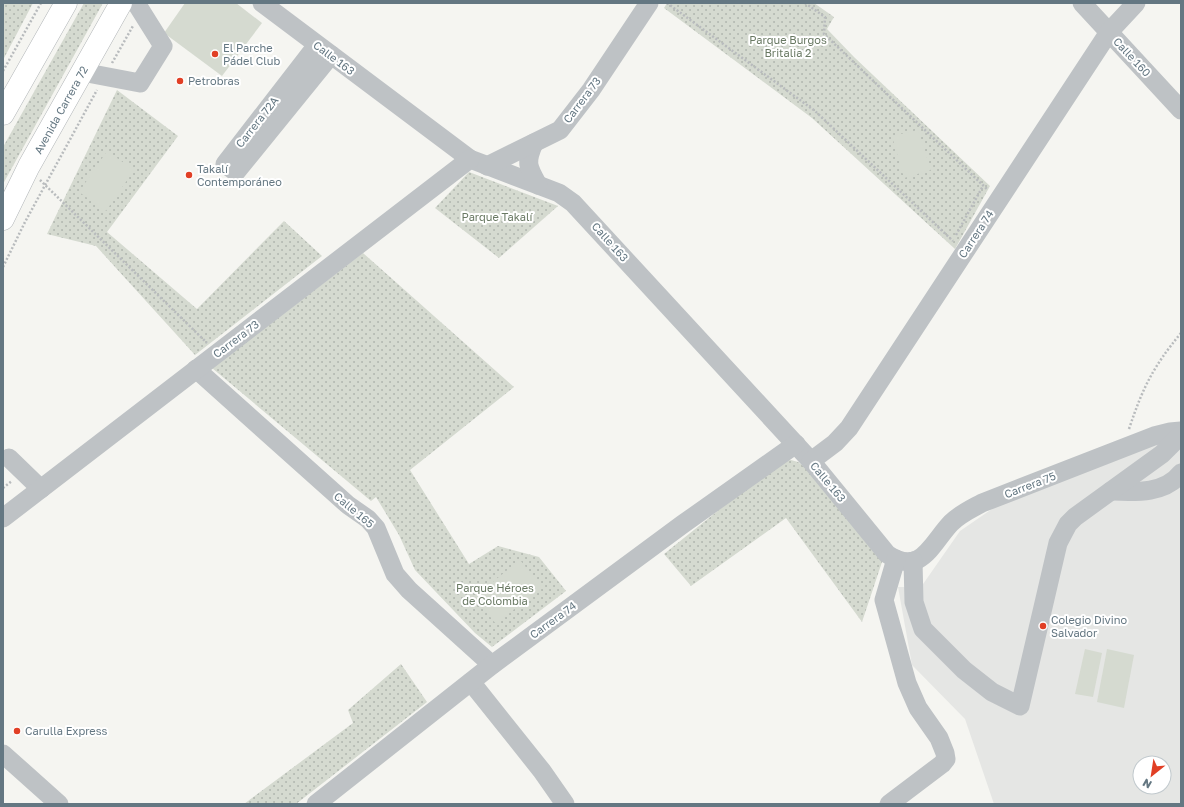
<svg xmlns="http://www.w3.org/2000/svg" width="1184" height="807" font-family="'Golos Text',sans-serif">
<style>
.built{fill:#e5e6e4;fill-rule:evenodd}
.green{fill:url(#green-dots)}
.pitch{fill:#d5dad0}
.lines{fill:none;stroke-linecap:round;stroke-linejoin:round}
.highway-casing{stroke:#b1b5b8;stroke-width:23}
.path{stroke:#b8bbbd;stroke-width:2.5;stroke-dasharray:2 2;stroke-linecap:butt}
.minor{stroke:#bec2c5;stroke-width:19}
.highway{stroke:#fff;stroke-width:22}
.poi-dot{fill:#e13f25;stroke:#fff;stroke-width:1.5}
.labels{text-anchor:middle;stroke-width:4;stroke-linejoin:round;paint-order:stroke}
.park-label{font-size:11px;fill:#697963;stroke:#fff}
.poi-label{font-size:11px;fill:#647782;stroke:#fff;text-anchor:start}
.street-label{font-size:11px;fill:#647782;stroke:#fff}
</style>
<defs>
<pattern id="green-dots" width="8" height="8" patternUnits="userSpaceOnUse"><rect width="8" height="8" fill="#d5dad0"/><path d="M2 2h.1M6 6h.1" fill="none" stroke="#b0b6ae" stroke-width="1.8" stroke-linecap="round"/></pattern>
</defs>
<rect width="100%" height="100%" fill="#f5f5f1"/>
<!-- built -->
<path class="built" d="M 1161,441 L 1167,449 L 1181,449 L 1181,804 L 994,804 L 965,719 L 912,665 L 898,587 L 921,587 L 960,531 L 1008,498 ZM 1140,763 L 1164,763 L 1164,787 L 1140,787 Z"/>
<!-- green -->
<g class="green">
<path d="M 3,3 L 33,3 L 3,60 Z"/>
<path d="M 84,3 L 103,3 L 3,184 L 3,147 Z"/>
<path d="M 667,3 L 814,3 L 834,17 L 827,29 L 854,57 L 990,186 L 955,249 L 812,118 L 664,8 Z"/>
<path d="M 117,90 L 178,136 L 107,232 L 197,309 L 284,221 L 322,256 L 195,355 L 96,246 L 47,234 Z"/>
<path d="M 469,172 L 558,206 L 499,258 L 435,208 Z"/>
<path d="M 363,253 L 514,387 L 410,470 L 469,564 L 498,546 L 539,557 L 566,591 L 492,647 L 475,633 L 415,570 L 399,535 L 376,497 L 371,501 L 212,368 Z"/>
<path d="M 791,460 L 798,462 L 807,469 L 883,559 L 862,622 L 786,518 L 691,586 L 664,554 L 775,465 L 782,461 Z"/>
<path d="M 401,664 L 427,702 L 296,804 L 244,804 L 353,723 L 348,710 Z"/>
</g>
<!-- pitch -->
<g class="pitch">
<path d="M 185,3 L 236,3 L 262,23 L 222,76 L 164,33 Z"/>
<path d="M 918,130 L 931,170 L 904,178 L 892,136 Z"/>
<path d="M 107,151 L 134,170 L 106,211 L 79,192 Z"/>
<path d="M 520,560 L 542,587 L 496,624 L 474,597 Z"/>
<path d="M 1085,649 L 1102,653 L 1093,697 L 1075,694 Z"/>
<path d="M 1107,649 L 1134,655 L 1124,708 L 1097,702 Z"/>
</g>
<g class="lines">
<defs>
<g id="highway">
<path d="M 3,114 L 66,3"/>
<path d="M 3,219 L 29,166 L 121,3"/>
</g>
</defs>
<!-- highway casing -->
<use href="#highway" class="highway-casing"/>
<!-- path -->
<g class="path">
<path d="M 667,3 L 815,111 L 953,241"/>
<path d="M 805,3 L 825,17 L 824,34 L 988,190"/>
<path d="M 112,63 L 133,26"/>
<path d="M 3,71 L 41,3"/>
<path d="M 40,180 L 207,343"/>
<path d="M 956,235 L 983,186"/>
<path d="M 3,267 L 25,222 L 97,90"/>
<path d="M 1129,429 C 1143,387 1153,367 1181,333"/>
<path d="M 3,488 L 12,481"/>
</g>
<!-- minor -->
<g class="minor">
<path d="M 262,3 L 470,159 L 559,193 L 573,203 L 811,461 L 887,554 C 921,577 931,544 951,523 C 960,514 971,509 982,503 L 1154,436 L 1170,432 L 1181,431"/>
<path d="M 1082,3 L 1181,110"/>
<path d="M 317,45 L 225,164 L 236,172 L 331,55"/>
<path d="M 82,72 L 140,83 L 163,46 L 136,3"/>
<path d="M 534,143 C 525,163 528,167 538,185"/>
<path d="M 487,166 L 560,130 L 591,90 L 649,3"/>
<path d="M 196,369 L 348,505 L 368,519 L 376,528 L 395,574 L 409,590 L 492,665"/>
<path d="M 9,458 L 41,489"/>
<path d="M 811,461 L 835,443 L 849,428 L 1109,32 L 1136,3"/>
<path d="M 1111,491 C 1135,492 1165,494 1181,473"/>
<path d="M 3,518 L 470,159"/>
<path d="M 913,561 L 914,602 L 923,629 L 964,670 L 992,692 L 1020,706 L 1058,543 L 1068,524 L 1075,517 L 1162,454 L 1181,435"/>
<path d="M 471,682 L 542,771 L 565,804"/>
<path d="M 3,754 L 59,804"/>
<path d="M 316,804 L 492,665 L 683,524 L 796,444"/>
<path d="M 889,804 L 942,764 L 946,759 L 945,753 L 939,738 L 918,708 L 907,683 L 884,600 L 896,559"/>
</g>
<!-- highway -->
<use href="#highway" class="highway"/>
</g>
<!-- markers -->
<g class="poi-dot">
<circle cx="215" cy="54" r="4"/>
<circle cx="180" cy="81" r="4"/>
<circle cx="189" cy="175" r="4"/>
<circle cx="1043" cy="626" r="4"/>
<circle cx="17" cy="731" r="4"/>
</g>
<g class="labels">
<!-- park labels -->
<g class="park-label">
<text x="788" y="44">Parque Burgos<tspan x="788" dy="13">Britalia 2</tspan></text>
<text x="497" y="221">Parque Takalí</text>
<text x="495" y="592">Parque Héroes<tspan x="495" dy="13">de Colombia</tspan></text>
</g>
<!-- poi labels -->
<g class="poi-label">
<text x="223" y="52">El Parche<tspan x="223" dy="13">Pádel Club</tspan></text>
<text x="188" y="85">Petrobras</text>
<text x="197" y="173">Takalí<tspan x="197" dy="13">Contemporáneo</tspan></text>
<text x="1051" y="624">Colegio Divino<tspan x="1051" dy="13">Salvador</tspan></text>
<text x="25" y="735">Carulla Express</text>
</g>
<!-- street labels -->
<g class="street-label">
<text transform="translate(1132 57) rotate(47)" y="4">Calle 160</text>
<text transform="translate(334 58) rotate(37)" y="4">Calle 163</text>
<text transform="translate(582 100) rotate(-53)" y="4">Carrera 73</text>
<text transform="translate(61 110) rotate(-61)" y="4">Avenida Carrera 72</text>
<text transform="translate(257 122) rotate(-52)" y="4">Carrera 72A</text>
<text transform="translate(976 234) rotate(-57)" y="4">Carrera 74</text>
<text transform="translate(610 242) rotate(48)" y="4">Calle 163</text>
<text transform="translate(236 339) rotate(-37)" y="4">Carrera 73</text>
<text transform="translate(828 482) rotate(50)" y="4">Calle 163</text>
<text transform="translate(1030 485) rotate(-21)" y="4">Carrera 75</text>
<text transform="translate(354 510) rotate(40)" y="4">Calle 165</text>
<text transform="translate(553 620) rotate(-36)" y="4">Carrera 74</text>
</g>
</g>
<!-- border -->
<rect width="1184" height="807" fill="none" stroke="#647782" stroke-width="8"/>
<!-- north arrow -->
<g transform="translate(1152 775) rotate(210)"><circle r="19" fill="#ffffff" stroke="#c1c9cd"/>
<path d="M0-3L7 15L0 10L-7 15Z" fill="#e13f25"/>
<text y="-6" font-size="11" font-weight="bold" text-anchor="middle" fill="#647782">N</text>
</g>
</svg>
